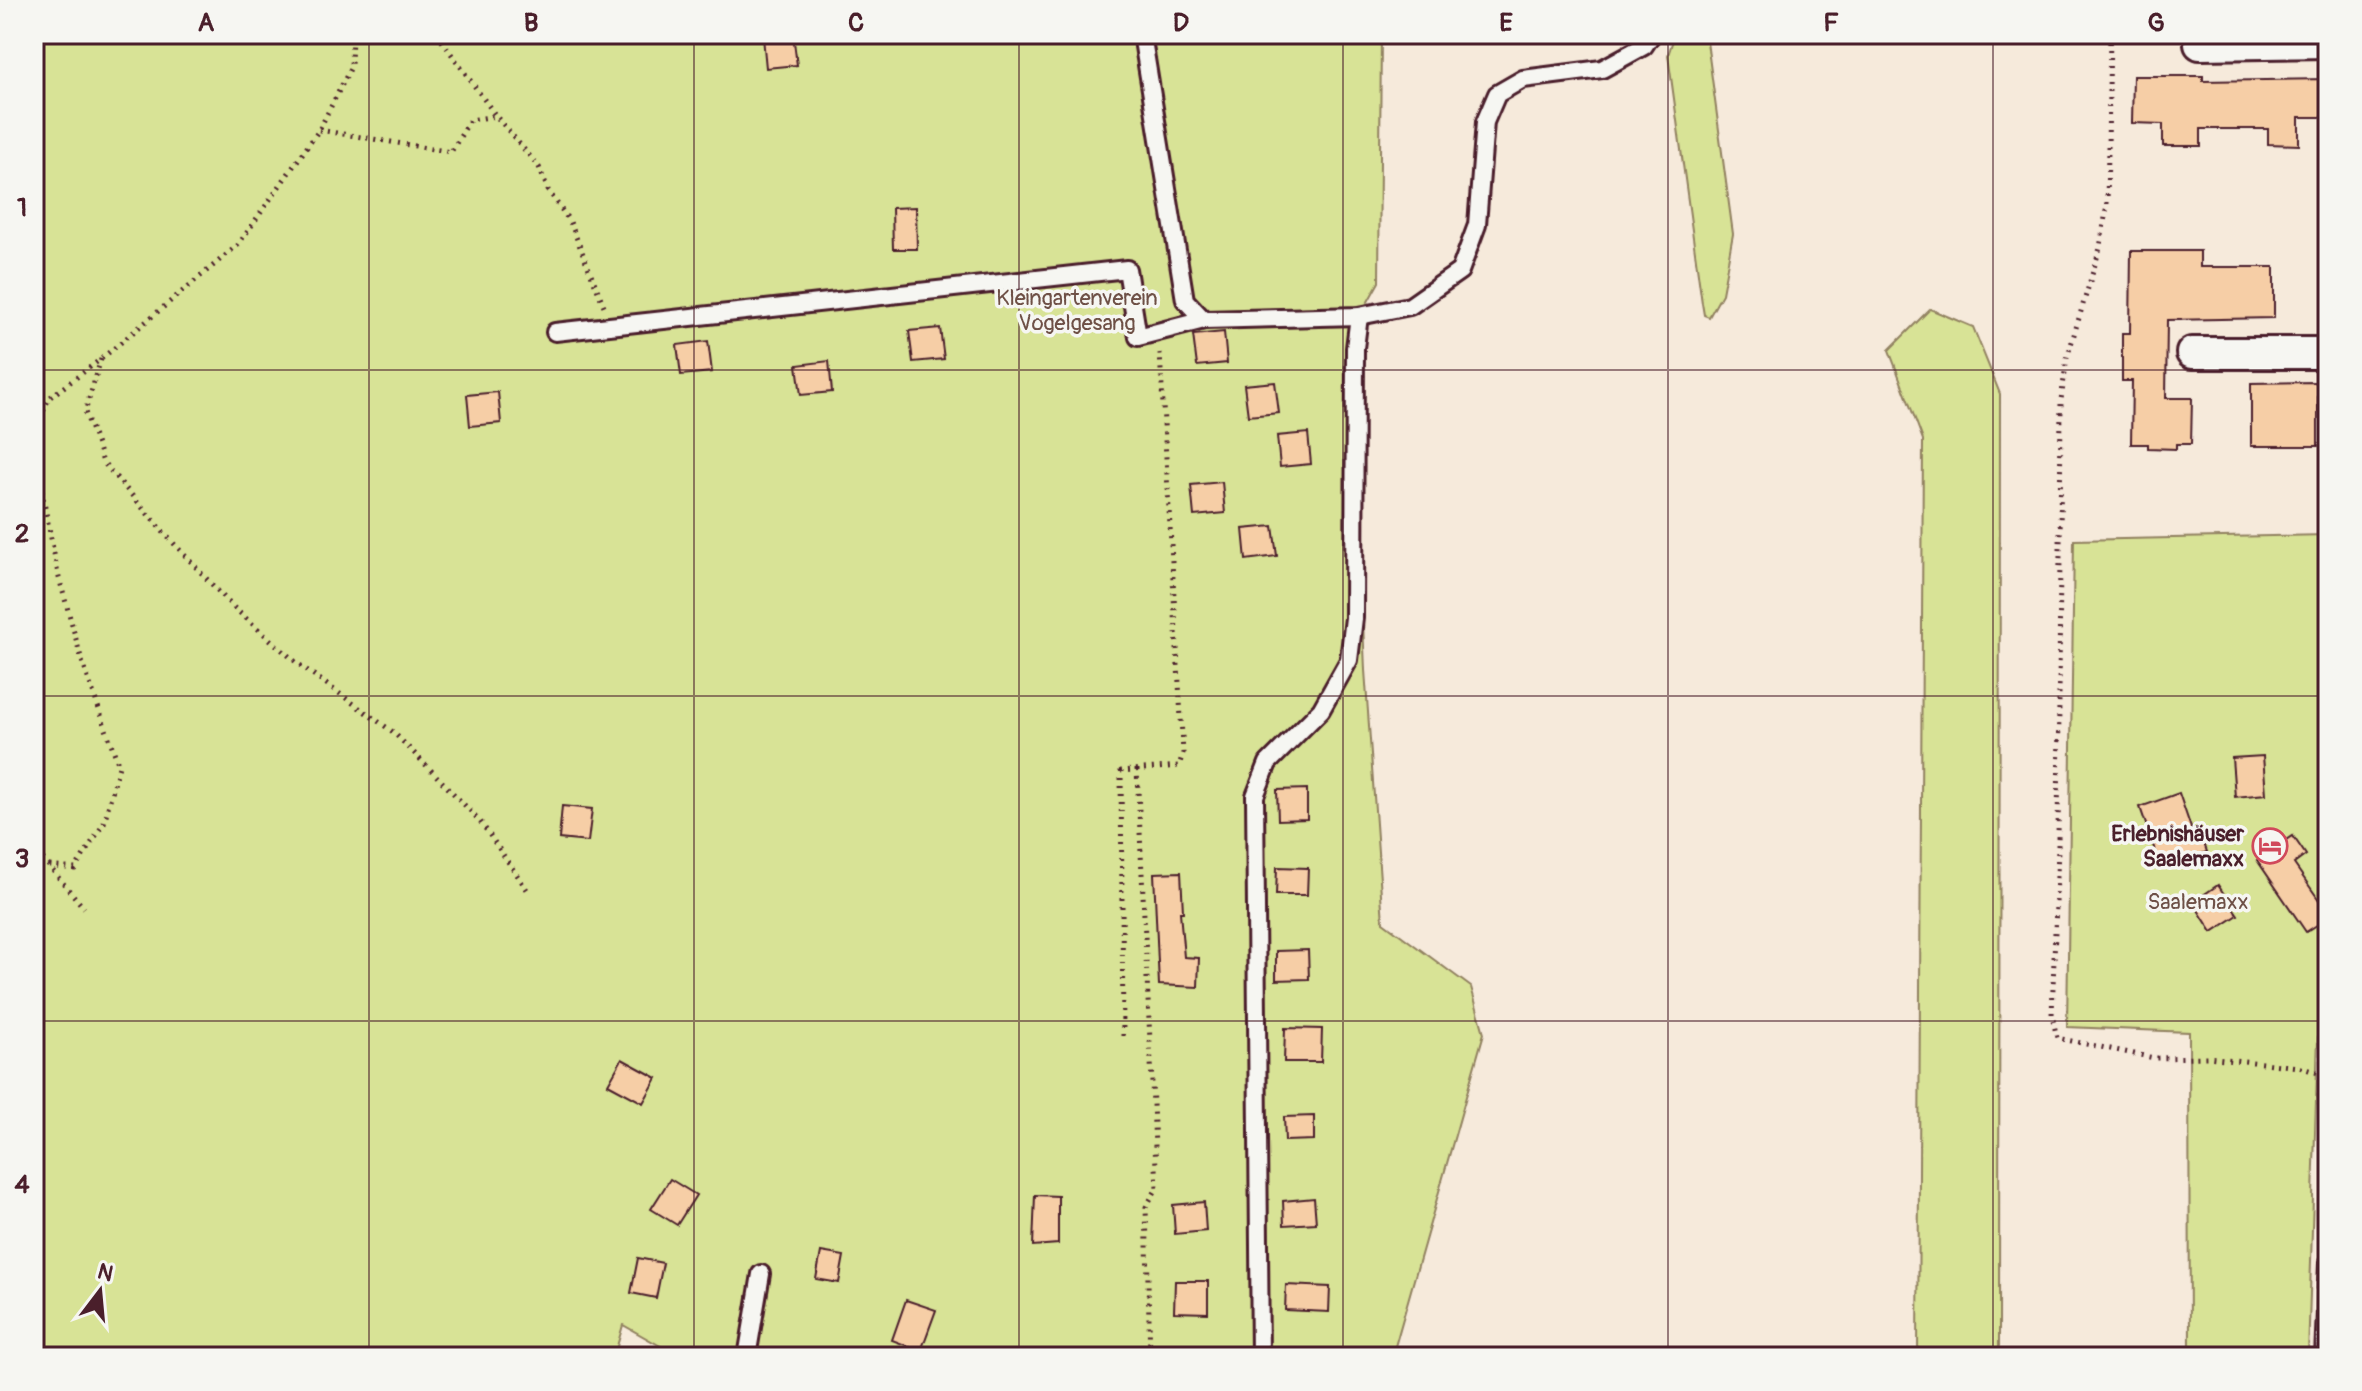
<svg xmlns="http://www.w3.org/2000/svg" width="2362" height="1391" font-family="Pangolin,sans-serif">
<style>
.green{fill:#d8e396;stroke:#918160;stroke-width:2}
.building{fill:#f6cea6;stroke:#4a1f2b;stroke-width:2}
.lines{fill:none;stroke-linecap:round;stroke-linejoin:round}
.service-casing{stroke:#4a1f2b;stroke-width:22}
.minor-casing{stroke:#4a1f2b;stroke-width:36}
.path{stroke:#4a1f2b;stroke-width:5;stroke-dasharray:2 6;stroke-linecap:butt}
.service{stroke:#f6f6f2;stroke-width:16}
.minor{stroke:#f6f6f2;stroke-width:30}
.grid{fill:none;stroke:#4a1f2b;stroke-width:2;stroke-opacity:0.55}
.labels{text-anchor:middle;stroke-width:7;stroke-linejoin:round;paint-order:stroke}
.park-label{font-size:22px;fill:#6e5046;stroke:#f6f6f2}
.poi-label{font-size:22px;font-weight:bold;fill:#4a1f2b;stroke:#f6f6f2;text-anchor:end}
.neatline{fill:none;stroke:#4a1f2b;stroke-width:3}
.grid-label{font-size:26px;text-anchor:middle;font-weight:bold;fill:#4a1f2b}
</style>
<rect width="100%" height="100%" fill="#f6eadb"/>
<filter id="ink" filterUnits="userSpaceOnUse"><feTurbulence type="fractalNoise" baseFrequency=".0125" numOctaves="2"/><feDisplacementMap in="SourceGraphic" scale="16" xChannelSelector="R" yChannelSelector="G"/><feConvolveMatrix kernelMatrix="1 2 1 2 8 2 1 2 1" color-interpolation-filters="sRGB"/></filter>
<g filter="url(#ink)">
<!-- green -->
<g class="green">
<path d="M 34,34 L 1381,34 L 1379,282 L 1351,332 L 1365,670 L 1383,922 L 1471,987 L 1484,1033 L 1392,1357 L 680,1357 L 623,1325 L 614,1357 L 34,1357 Z"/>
<path d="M 1675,34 L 1706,34 L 1733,234 L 1722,294 L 1709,317 L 1704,315 L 1702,303 L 1668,55 Z"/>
<path d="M 1930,309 L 1973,327 L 2000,394 L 1999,1357 L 1918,1357 L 1923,440 L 1889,350 Z"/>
<path d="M 2328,535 L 2328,1037 L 2318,1037 L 2308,1357 L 2190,1357 L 2189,1032 L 2067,1027 L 2074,540 Z"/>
</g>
<!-- building -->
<g class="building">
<path d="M 793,34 L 797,65 L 766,68 L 763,37 Z"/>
<path d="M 2133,76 L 2203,76 L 2203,81 L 2328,79 L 2328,117 L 2299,117 L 2299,145 L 2268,144 L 2268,129 L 2201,129 L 2201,146 L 2163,146 L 2163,124 L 2132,123 Z"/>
<path d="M 916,207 L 917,249 L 893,249 L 892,208 Z"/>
<path d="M 2131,251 L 2200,251 L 2200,267 L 2274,267 L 2274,318 L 2167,320 L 2166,398 L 2192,398 L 2191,444 L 2176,444 L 2176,449 L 2148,448 L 2148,444 L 2131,444 L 2132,381 L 2122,381 L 2122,333 L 2130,333 Z"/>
<path d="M 940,328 L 944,359 L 913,362 L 909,331 Z"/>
<path d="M 1224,332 L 1227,363 L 1197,366 L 1193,335 Z"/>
<path d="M 708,341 L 712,372 L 681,375 L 677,345 Z"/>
<path d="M 829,361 L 832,392 L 801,395 L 797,365 Z"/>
<path d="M 1275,382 L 1279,413 L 1248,416 L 1244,385 Z"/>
<path d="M 2318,382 L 2318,446 L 2251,446 L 2251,383 Z"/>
<path d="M 498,392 L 501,423 L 470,426 L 467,395 Z"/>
<path d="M 1308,433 L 1311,464 L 1280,467 L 1277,436 Z"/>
<path d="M 1222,482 L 1225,513 L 1194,516 L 1191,485 Z"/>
<path d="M 1273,526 L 1277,556 L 1246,560 L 1243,529 Z"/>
<path d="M 2263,756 L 2266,794 L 2235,797 L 2232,758 Z"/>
<path d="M 1307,789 L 1307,819 L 1278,820 L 1277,790 Z"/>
<path d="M 2179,793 L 2192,831 L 2199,829 L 2207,852 L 2161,868 L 2140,807 Z"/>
<path d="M 562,806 L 592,809 L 588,842 L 559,839 Z"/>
<path d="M 2293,836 L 2306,855 L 2294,864 L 2328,913 L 2328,918 L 2306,932 L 2257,860 Z"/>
<path d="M 1277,867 L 1308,868 L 1307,895 L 1276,895 Z"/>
<path d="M 1181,872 L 1183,912 L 1180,912 L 1184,957 L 1199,958 L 1198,987 L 1159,985 L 1154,873 Z"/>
<path d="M 2218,885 L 2238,915 L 2212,932 L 2193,902 Z"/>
<path d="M 1308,950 L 1309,979 L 1276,980 L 1276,951 Z"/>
<path d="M 1285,1028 L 1322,1029 L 1321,1062 L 1284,1062 Z"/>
<path d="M 622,1059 L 657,1078 L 643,1103 L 608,1084 Z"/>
<path d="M 1314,1116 L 1314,1140 L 1285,1141 L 1284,1117 Z"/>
<path d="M 670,1179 L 696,1195 L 677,1225 L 651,1209 Z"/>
<path d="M 1035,1195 L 1058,1196 L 1058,1244 L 1033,1246 Z"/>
<path d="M 1314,1198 L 1316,1223 L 1284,1225 L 1283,1201 Z"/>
<path d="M 1204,1202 L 1206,1231 L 1175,1234 L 1173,1205 Z"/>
<path d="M 821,1252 L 844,1256 L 839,1283 L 816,1279 Z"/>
<path d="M 638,1258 L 663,1263 L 656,1298 L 631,1293 Z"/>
<path d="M 1175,1281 L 1208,1281 L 1208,1313 L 1174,1312 Z"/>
<path d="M 1286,1285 L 1330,1287 L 1329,1312 L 1285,1310 Z"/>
<path d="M 906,1300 L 936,1310 L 921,1351 L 892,1340 Z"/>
</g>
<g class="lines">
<defs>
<g id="service">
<path d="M 1142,34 L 1185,300 L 1204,320 L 1359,316 L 1410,306 L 1460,271 L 1477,225 L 1485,122 L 1497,94 L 1523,79 L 1602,69 L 1644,46 L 1652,34"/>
<path d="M 555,332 L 1127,269 L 1138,337 L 1204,320"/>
<path d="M 747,1357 L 761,1274"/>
<path d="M 1260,1357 L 1255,796 L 1268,763 L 1321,710 L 1349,660 L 1354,618 L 1355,348 L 1359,316"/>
<path d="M 2324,1357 L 2328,1263"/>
</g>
<g id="minor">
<path d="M 2200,44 L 2328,42"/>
<path d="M 2192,353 L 2328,353"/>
</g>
</defs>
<!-- service casing -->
<use href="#service" class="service-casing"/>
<!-- minor casing -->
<use href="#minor" class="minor-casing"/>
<!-- path -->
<g class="path">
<path d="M 437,34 L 496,116"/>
<path d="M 2110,34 L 2107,205 L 2100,248 L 2067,358 L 2061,400 L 2058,848 L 2052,1015 L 2057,1038 L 2154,1058 L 2207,1057 L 2299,1067 L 2328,1076"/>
<path d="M 319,130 L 451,152 L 470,120 L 496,116 L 539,167 L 548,190 L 570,222 L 604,306"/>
<path d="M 101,359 L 85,412 L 103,462 L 165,534 L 232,606 L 297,663 L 393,732 L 425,764 L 480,821 L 528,891"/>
<path d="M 34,433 L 49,398 L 101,359 L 238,245 L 319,130 L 351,67 L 352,34"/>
<path d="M 34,451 L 58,574 L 82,661 L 119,766 L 104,823 L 75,869 L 49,866"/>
<path d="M 1137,769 L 1157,1188 L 1146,1207 L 1150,1357"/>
<path d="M 34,837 L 37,852 L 84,908"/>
<path d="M 1123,1036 L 1121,771 L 1179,766 L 1183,753 L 1160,353"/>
</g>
<!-- service -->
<use href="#service" class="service"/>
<!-- minor -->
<use href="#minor" class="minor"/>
</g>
</g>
<!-- grid -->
<path class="grid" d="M 369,34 L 369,1357M 694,34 L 694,1357M 1019,34 L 1019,1357M 1343,34 L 1343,1357M 1668,34 L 1668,1357M 1993,34 L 1993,1357M 34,370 L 2328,370M 34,696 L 2328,696M 34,1021 L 2328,1021"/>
<!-- icons -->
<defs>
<symbol id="hotel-ring" viewBox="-11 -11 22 22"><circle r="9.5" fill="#f6f6f2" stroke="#d1495b" stroke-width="1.5"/><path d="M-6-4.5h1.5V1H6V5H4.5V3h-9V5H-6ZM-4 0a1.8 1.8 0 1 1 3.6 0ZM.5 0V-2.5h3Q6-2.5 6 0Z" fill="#d1495b"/></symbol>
</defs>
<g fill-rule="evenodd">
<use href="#hotel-ring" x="2250" y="826" width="40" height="40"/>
</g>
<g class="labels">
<!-- park labels -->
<g class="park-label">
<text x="1077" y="305">Kleingartenverein<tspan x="1077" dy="25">Vogelgesang</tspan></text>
<text x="2198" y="909">Saalemaxx</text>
</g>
<!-- poi labels -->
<g class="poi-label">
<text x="2244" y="841">Erlebnishäuser<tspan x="2244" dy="25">Saalemaxx</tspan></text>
</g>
</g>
<!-- margin -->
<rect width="2362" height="1391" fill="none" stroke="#f6f6f2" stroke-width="88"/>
<!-- north arrow -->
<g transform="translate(100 1291) rotate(16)" stroke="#f6f6f2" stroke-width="6" paint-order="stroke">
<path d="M0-6L14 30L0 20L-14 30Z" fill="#4a1f2b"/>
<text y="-12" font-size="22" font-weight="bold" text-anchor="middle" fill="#4a1f2b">N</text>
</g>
<rect x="44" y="44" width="2274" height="1303" class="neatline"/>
<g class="grid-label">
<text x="206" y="31">A</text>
<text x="531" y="31">B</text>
<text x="856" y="31">C</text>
<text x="1181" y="31">D</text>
<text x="1506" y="31">E</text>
<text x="1831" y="31">F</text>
<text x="2156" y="31">G</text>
<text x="22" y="216">1</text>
<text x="22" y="542">2</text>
<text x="22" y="867">3</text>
<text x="22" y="1193">4</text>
</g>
</svg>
